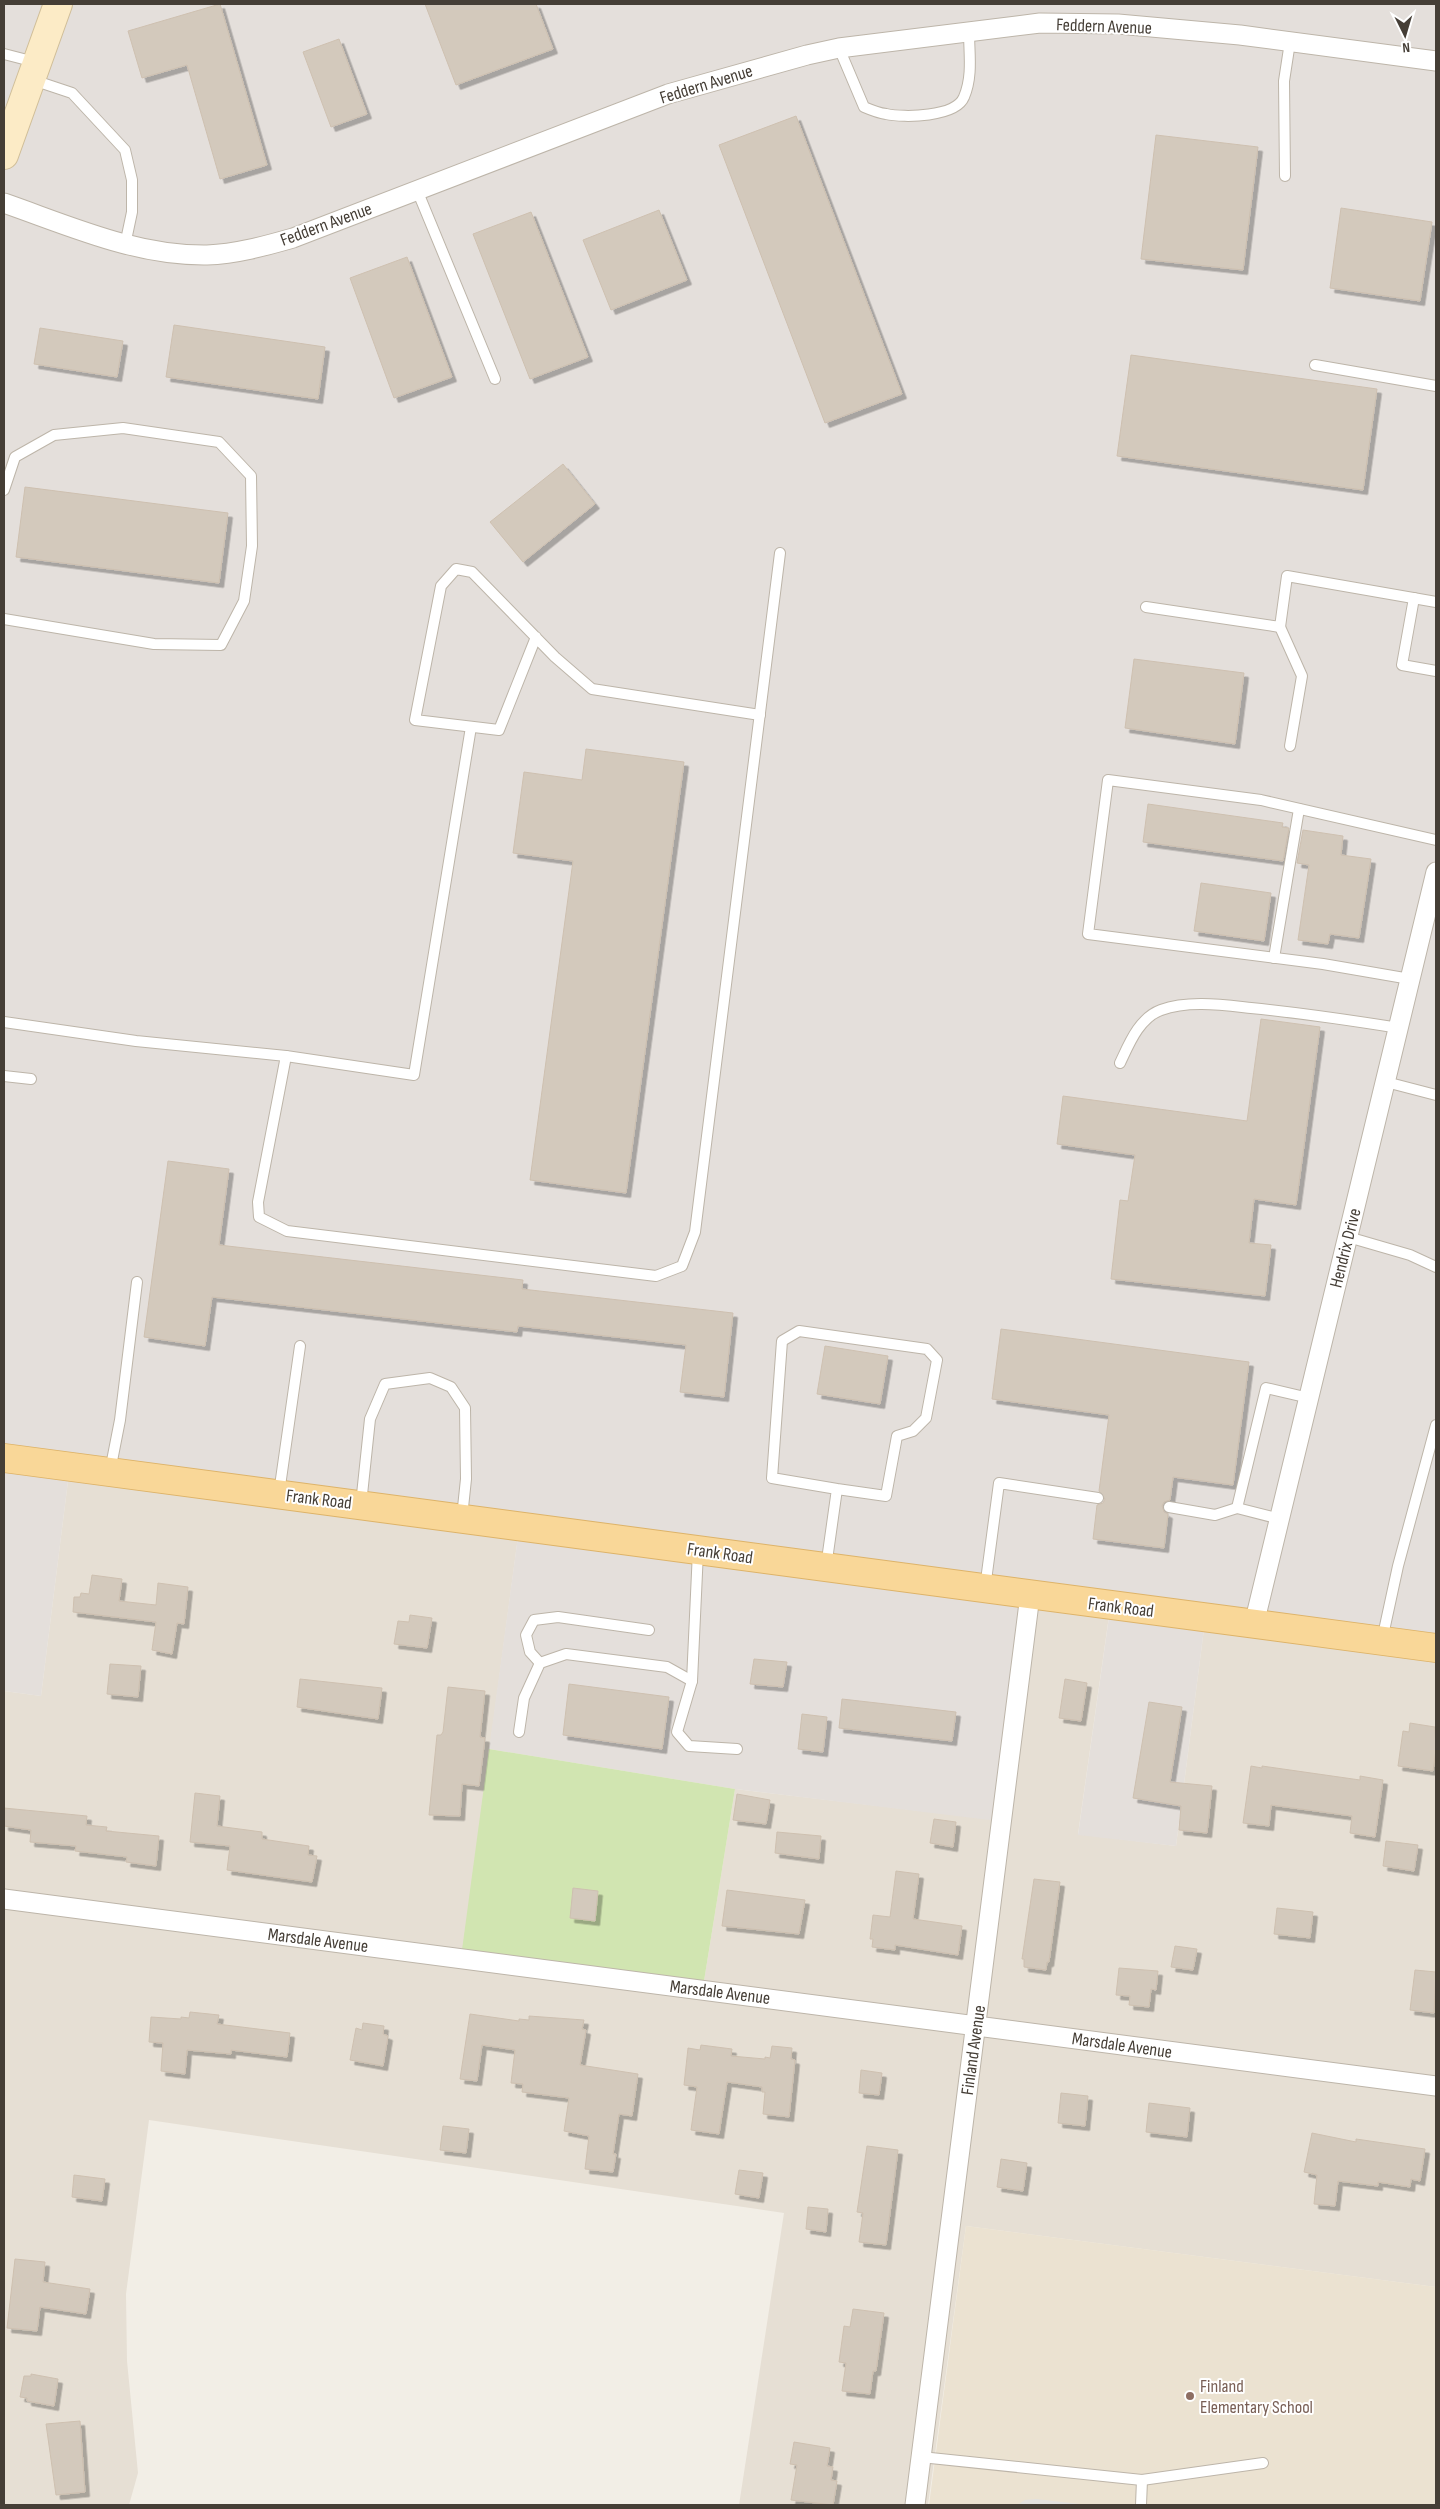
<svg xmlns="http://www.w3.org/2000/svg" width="1440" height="2509" font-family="'Sofia Sans Condensed',sans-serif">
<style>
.residential{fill:#e6dfd4}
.industrial{fill:#e4dfdb}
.education{fill:#ebe2d1}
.green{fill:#d1e5b1}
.parking{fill:#e3e1de}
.building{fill:#d3c9bc;stroke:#cec0b0;filter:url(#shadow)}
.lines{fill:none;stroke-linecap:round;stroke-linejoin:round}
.service-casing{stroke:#bdb5a9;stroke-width:12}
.minor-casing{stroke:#bdb5a9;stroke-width:21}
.secondary-casing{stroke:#d0be98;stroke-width:30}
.primary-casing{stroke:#ddb369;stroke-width:30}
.service{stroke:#fff;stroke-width:10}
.minor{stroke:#fff;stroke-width:19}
.secondary{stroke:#fcebc6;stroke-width:28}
.primary{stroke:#f9d798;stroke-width:28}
.education-dot{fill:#8d6e63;stroke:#fff;stroke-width:2}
.labels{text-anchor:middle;stroke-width:4;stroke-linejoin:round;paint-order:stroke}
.street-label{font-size:18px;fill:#453e36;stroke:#fff}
.education-label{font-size:18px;fill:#785e54;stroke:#fff;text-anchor:start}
</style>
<defs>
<filter id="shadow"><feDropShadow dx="4.5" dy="4.5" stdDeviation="0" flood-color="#0004"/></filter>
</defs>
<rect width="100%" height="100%" fill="#f2eee6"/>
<!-- residential -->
<path class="residential" d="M 69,1473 L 519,1529 L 463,1949 L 704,1981 L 735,1789 L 1006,1821 L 1034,1606 L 1109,1616 L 1078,1834 L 1176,1846 L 1205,1621 L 1436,1651 L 1436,2287 L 966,2226 L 928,2505 L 739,2505 L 784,2213 L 149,2120 L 126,2294 L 127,2361 L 138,2473 L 129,2505 L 4,2505 L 4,1691 L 41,1696 Z"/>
<!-- industrial -->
<path class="industrial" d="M 4,4 L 1436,4 L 1436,1651 L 1205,1621 L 1176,1846 L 1078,1835 L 1109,1617 L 1035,1606 L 1006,1822 L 735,1789 L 489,1749 L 519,1529 L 69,1473 L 41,1696 L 4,1691 Z"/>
<!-- education -->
<path class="education" d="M 966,2226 L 1436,2287 L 1436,2505 L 929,2505 Z"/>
<!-- green -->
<path class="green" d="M 489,1749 L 735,1789 L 704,1981 L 462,1950 Z"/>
<!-- parking -->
<path class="parking" d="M 1036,2499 L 1088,2505 L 1017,2505 L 1025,2500 Z"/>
<!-- building -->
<g class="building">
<path d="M 220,4 L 267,165 L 220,179 L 187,65 L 142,78 L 128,31 Z"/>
<path d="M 425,4 L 536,4 L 553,49 L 456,85 Z"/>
<path d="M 339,39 L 367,114 L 331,127 L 303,52 Z"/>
<path d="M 796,116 L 902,394 L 825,423 L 719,145 Z"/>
<path d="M 1156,135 L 1258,147 L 1243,270 L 1141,259 Z"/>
<path d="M 1341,208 L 1432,222 L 1420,301 L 1330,288 Z"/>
<path d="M 659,210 L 687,280 L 611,310 L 583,240 Z"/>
<path d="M 531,212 L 588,357 L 530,379 L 473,234 Z"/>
<path d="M 407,257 L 452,377 L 394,398 L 350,278 Z"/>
<path d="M 174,325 L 325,347 L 318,399 L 166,377 Z"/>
<path d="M 40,328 L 123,341 L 117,377 L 34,364 Z"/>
<path d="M 1131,355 L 1377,389 L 1363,490 L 1117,456 Z"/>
<path d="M 563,464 L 595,504 L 523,562 L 490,522 Z"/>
<path d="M 25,487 L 228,513 L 219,583 L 16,557 Z"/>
<path d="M 1134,659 L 1244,673 L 1235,744 L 1125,728 Z"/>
<path d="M 586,749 L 684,762 L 626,1193 L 530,1180 L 573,861 L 513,853 L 524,772 L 582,780 Z"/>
<path d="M 1148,804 L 1283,823 L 1282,827 L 1289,828 L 1283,861 L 1143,842 Z"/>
<path d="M 1303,830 L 1343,836 L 1341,855 L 1371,859 L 1359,938 L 1330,934 L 1328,944 L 1298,940 L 1309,865 L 1297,863 Z"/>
<path d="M 1201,883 L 1271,893 L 1264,941 L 1194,931 Z"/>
<path d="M 1261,1019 L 1320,1027 L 1296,1205 L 1254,1199 L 1249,1243 L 1271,1245 L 1265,1296 L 1111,1279 L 1120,1200 L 1128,1201 L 1135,1155 L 1057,1144 L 1063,1096 L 1247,1121 Z"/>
<path d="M 168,1161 L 229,1169 L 219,1245 L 523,1280 L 522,1289 L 733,1313 L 724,1397 L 680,1392 L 686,1345 L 518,1326 L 517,1332 L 212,1297 L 205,1346 L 144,1337 Z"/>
<path d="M 1001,1329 L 1249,1362 L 1233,1485 L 1173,1477 L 1170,1500 L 1164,1502 L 1162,1506 L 1164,1512 L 1168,1514 L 1164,1548 L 1093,1539 L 1097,1505 L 1103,1503 L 1105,1499 L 1099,1491 L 1109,1415 L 992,1399 Z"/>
<path d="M 825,1346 L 888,1356 L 880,1404 L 817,1394 Z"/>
<path d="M 92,1575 L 122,1579 L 119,1601 L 156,1605 L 158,1583 L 188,1587 L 184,1624 L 177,1623 L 172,1654 L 152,1650 L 156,1622 L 73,1612 L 74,1597 L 80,1597 L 81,1593 L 89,1594 Z"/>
<path d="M 410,1615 L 432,1618 L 427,1648 L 394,1644 L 398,1621 L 409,1622 Z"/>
<path d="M 754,1659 L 787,1662 L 783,1687 L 750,1684 Z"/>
<path d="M 110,1664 L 141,1666 L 138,1697 L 107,1694 Z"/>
<path d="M 300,1679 L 382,1688 L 378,1719 L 297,1707 Z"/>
<path d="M 1065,1679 L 1087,1683 L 1081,1721 L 1059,1718 Z"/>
<path d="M 569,1684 L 669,1697 L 662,1749 L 563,1735 Z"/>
<path d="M 448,1687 L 485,1691 L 480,1737 L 485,1738 L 479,1786 L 462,1784 L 460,1816 L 429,1815 L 437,1735 L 441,1735 L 443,1732 Z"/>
<path d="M 842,1699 L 956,1712 L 952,1741 L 839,1728 Z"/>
<path d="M 1149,1702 L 1182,1707 L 1170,1782 L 1212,1786 L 1207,1833 L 1179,1830 L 1181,1806 L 1133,1798 Z"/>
<path d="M 802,1714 L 827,1717 L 823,1752 L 798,1749 Z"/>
<path d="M 1410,1723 L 1435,1727 L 1436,1750 L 1433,1771 L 1398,1766 L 1403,1731 L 1409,1732 Z"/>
<path d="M 1251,1766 L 1262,1768 L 1262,1766 L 1360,1780 L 1360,1776 L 1383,1780 L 1375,1837 L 1350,1833 L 1352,1816 L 1271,1805 L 1269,1826 L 1243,1823 Z"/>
<path d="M 195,1793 L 220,1796 L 217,1826 L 262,1832 L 262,1839 L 309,1846 L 308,1855 L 317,1856 L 312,1882 L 227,1870 L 230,1846 L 190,1842 Z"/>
<path d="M 737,1794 L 770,1800 L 766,1824 L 733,1820 Z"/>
<path d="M 4,1808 L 87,1816 L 86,1825 L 107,1827 L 106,1831 L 159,1836 L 156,1866 L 126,1862 L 127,1857 L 75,1851 L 76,1846 L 30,1842 L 31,1830 L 4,1826 Z"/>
<path d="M 934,1819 L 956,1822 L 953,1847 L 930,1843 Z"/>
<path d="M 777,1832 L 821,1836 L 819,1859 L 775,1853 Z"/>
<path d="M 1386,1841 L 1418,1845 L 1414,1871 L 1383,1866 Z"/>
<path d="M 896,1871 L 919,1874 L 913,1919 L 962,1926 L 958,1955 L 895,1945 L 895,1950 L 872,1947 L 873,1939 L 870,1939 L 873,1915 L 890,1917 Z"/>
<path d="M 1034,1879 L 1060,1882 L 1049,1962 L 1047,1962 L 1046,1970 L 1024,1967 L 1024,1959 L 1022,1959 Z"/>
<path d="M 573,1888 L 598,1891 L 595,1921 L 570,1918 Z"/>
<path d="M 727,1890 L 805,1900 L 799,1934 L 722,1926 Z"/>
<path d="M 1277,1908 L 1313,1912 L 1310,1938 L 1274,1934 Z"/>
<path d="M 1175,1946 L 1197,1949 L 1193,1970 L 1171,1967 Z"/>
<path d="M 1119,1968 L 1158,1971 L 1156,1990 L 1151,1989 L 1149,2007 L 1129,2005 L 1130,1996 L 1116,1995 Z"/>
<path d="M 1415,1970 L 1436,1972 L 1434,2013 L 1410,2010 Z"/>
<path d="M 190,2012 L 219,2015 L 217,2024 L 290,2033 L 287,2057 L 231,2050 L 231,2054 L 187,2050 L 185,2074 L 161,2071 L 163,2043 L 149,2042 L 151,2017 L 181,2019 L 181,2017 L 189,2018 Z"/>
<path d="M 470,2014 L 519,2021 L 519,2019 L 529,2020 L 529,2016 L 584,2020 L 582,2029 L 586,2030 L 580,2065 L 638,2074 L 632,2116 L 619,2114 L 613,2154 L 616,2154 L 613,2172 L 585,2169 L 589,2136 L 564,2131 L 569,2098 L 522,2092 L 523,2084 L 511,2083 L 515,2050 L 482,2045 L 477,2081 L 460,2079 Z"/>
<path d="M 363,2023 L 384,2026 L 383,2034 L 388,2036 L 383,2066 L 350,2060 L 356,2028 L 362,2030 Z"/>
<path d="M 701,2045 L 732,2049 L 731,2056 L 765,2059 L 765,2057 L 770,2058 L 772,2046 L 792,2048 L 791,2059 L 795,2060 L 789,2117 L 763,2114 L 765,2092 L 762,2092 L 762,2087 L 727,2082 L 719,2134 L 691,2130 L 697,2087 L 684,2085 L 688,2048 L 700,2050 Z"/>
<path d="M 861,2070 L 882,2073 L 879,2095 L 859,2093 Z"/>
<path d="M 1061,2093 L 1088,2096 L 1085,2126 L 1058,2123 Z"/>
<path d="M 1149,2103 L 1190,2108 L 1187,2137 L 1146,2132 Z"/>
<path d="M 443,2126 L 469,2129 L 466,2153 L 440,2150 Z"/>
<path d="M 1312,2133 L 1356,2142 L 1356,2139 L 1425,2149 L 1420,2181 L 1411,2179 L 1410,2187 L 1378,2182 L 1378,2186 L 1338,2181 L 1335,2206 L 1314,2204 L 1317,2175 L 1304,2172 Z"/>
<path d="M 867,2146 L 898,2150 L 886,2245 L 859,2242 L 863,2213 L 857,2212 Z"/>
<path d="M 1001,2159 L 1027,2163 L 1023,2191 L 997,2187 Z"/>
<path d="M 739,2170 L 763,2173 L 759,2198 L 735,2194 Z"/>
<path d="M 74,2175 L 105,2179 L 102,2201 L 72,2197 Z"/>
<path d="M 808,2207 L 828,2209 L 826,2232 L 806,2229 Z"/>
<path d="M 15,2259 L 45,2262 L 43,2282 L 90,2289 L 86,2314 L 40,2307 L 37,2331 L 7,2328 Z"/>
<path d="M 853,2309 L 884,2313 L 876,2371 L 873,2371 L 870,2394 L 842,2391 L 846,2363 L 839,2362 L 844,2326 L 850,2327 Z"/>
<path d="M 31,2374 L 58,2379 L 54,2406 L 27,2401 L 27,2398 L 20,2397 L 24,2376 L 31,2376 Z"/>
<path d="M 80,2421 L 85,2492 L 56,2495 L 46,2424 Z"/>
<path d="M 794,2442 L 830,2448 L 827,2466 L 833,2467 L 831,2480 L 837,2481 L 833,2505 L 791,2500 L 797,2465 L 790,2464 Z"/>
</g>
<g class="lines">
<defs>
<g id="service">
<path d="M 839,48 L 864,107 C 871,110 878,113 886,114 C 904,118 956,117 964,97 C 973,76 969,53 969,32"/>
<path d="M 4,54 L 35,62"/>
<path d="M 33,80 L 72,93 L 125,150 L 132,180 L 132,212 L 125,245"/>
<path d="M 1285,176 L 1284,81 L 1290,42"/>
<path d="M 417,190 L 495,379"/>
<path d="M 1315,365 L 1436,386"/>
<path d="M 4,490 L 15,457 L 54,435 L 123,428 L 219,442 L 251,476 L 252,546 L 244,601 L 221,645 L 154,644 L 4,619"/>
<path d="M 1414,598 L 1402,665 L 1436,671"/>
<path d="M 1146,607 L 1280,627 L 1287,576 L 1436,602"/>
<path d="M 1280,627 L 1302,676 L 1290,746"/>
<path d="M 536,637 L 499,730 L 415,720 L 441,586 L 456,569 L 472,572 L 555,657 L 592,689 L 760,715"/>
<path d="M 1274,958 L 1299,809"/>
<path d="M 1410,979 L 1323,964 L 1088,934 L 1108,780 L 1261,800 L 1436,840"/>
<path d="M 4,1022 L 136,1041 L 286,1056 L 258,1202 L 259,1217 L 287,1231 L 656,1276 L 682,1266 L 695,1232 L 780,553"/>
<path d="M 286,1056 L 414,1075 L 471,727"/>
<path d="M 1120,1063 C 1129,1044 1139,1018 1161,1010 C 1188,1000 1223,1005 1251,1008 C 1301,1013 1349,1020 1399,1028"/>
<path d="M 4,1076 L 31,1079"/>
<path d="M 1386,1082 L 1436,1095"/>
<path d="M 1348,1237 L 1410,1255 L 1436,1267"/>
<path d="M 110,1471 L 120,1420 L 137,1282"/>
<path d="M 279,1493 L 300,1346"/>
<path d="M 361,1504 L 370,1419 L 385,1384 L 430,1378 L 451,1387 L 465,1408 L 466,1479 L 462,1517"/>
<path d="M 1169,1507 L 1215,1515 L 1237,1508"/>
<path d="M 1280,1519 L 1237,1508 L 1266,1388 L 1309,1398"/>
<path d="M 698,1551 L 692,1681 L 677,1732 L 689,1746 L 737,1749"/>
<path d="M 826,1567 L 837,1489 L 886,1496 L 897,1436 L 913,1431 L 926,1418 L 937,1360 L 927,1349 L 799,1331 L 782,1341 L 772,1478 L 837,1489"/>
<path d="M 985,1588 L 999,1483 L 1098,1498"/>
<path d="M 1382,1640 L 1398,1566 L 1436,1425"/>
<path d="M 540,1663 L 530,1652 L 526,1635 L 534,1620 L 558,1617 L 649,1630"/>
<path d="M 519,1732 L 524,1698 L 540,1663 L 566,1654 L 667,1667 L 692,1681"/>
<path d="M 921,2457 L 1142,2480 L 1263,2463"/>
<path d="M 1141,2505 L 1142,2480"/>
</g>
<g id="minor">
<path d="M 4,203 C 70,226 136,256 207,255 C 236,254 265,246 293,238 L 668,94 L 807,55 L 839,48 L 1040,23 L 1118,24 L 1240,35 L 1436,61"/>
<path d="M 1254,1624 L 1436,872"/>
<path d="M 4,1899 L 1436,2086"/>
<path d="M 915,2505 L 1030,1595"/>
</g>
<path id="secondary" d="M 4,155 L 58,4"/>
<path id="primary" d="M 4,1458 L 1436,1648"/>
</defs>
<!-- service casing -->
<use href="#service" class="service-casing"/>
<!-- minor casing -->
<use href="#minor" class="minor-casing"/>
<!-- secondary casing -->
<use href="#secondary" class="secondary-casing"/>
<!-- primary casing -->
<use href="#primary" class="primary-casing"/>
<!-- service -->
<use href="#service" class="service"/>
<!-- minor -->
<use href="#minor" class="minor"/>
<!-- secondary -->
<use href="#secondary" class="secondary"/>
<!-- primary -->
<use href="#primary" class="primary"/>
</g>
<!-- markers -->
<circle class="education-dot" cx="1190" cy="2396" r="5"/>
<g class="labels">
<!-- street labels -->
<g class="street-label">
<text transform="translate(1104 26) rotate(2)" y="6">Feddern Avenue</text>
<text transform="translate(706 84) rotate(-17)" y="6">Feddern Avenue</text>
<text transform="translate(326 224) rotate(-20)" y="6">Feddern Avenue</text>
<text transform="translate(1345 1248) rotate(-76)" y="6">Hendrix Drive</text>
<text transform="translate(319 1499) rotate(7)" y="6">Frank Road</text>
<text transform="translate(720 1553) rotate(8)" y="6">Frank Road</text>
<text transform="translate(1121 1607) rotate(7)" y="6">Frank Road</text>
<text transform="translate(318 1940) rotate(7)" y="6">Marsdale Avenue</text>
<text transform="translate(720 1992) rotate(7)" y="6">Marsdale Avenue</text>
<text transform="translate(1122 2045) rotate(8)" y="6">Marsdale Avenue</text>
<text transform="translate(973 2050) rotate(-82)" y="6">Finland Avenue</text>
</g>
<!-- education labels -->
<g class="education-label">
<text x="1200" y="2392">Finland<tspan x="1200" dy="21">Elementary School</tspan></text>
</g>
</g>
<!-- border -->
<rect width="1440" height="2509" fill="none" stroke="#453e36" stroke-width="10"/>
<!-- north arrow -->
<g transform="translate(1405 35) rotate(175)" stroke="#ffffff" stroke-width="4" paint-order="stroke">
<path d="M0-4L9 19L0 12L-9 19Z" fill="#453e36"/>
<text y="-8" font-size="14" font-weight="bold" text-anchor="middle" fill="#453e36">N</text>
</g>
</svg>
